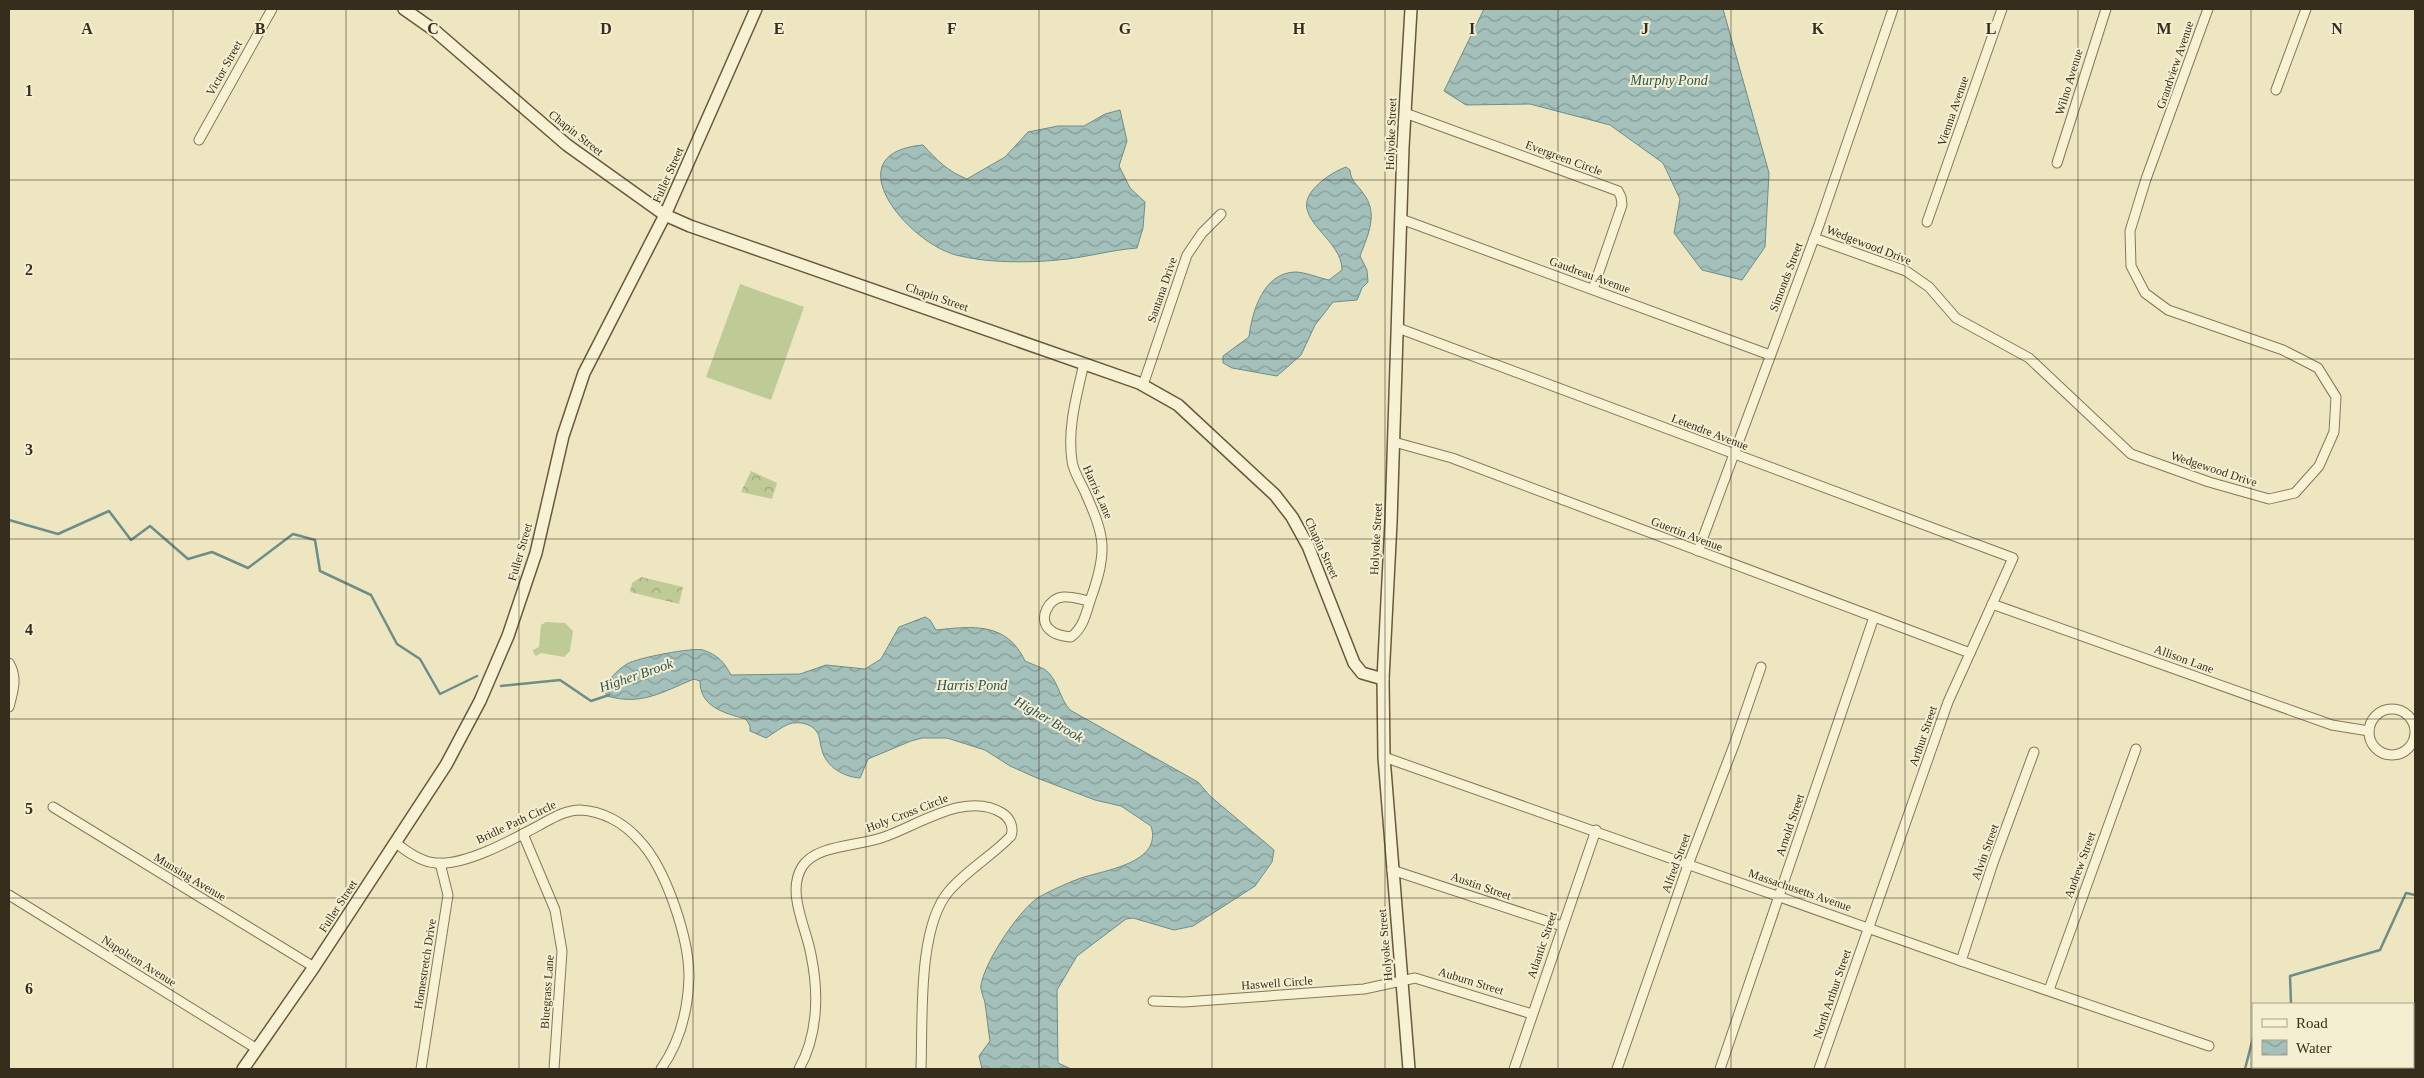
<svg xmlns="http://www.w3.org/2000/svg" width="2424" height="1078" font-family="Georgia,serif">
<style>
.forest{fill:url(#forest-crowns)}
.pitch{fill:#bfcb96}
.water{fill:url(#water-waves);stroke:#6b8e89}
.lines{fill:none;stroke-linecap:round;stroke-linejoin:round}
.stream{stroke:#6b8e89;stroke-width:2.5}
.street-casing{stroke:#877759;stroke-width:11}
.secondary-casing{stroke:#69583c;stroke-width:14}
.street{stroke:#f8f2d4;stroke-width:9}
.secondary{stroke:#f8f2d4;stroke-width:11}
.grid{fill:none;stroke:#372d1d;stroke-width:1;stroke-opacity:0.55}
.labels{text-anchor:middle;stroke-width:4;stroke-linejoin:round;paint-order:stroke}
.street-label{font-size:12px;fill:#372d1d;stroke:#f5efd1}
.water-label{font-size:14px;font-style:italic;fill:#2c5456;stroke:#f5efd1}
.grid-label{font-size:16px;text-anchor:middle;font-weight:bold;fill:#372d1d;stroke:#f5efd1;stroke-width:4;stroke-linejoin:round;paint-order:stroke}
</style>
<defs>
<pattern id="forest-crowns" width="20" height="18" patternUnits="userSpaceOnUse" patternTransform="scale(1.25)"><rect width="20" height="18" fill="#bfcb96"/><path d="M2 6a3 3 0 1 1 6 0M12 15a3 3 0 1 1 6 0" fill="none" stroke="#9ca57a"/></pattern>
<pattern id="water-waves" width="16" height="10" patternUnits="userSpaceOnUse" patternTransform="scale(1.25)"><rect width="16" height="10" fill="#a4c0bb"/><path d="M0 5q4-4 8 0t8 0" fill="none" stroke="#869c97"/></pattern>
</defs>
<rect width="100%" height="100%" fill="#eee6c1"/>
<!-- forest -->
<g class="forest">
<path d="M 751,471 L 777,483 L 772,499 L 741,492 Z"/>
<path d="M 641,577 L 683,587 L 679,604 L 630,592 L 632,583 Z"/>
</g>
<!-- pitch -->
<g class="pitch">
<path d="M 740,284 L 804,307 L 771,400 L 706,377 Z"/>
<path d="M 546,622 L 565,623 L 573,631 L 570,651 L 564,657 L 541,653 L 536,656 L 534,654 L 533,650 L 539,647 L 541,625 Z"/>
</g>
<!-- water -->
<g class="water">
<path d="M 1484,9 L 1723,9 L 1769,173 L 1765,247 L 1742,280 L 1702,270 L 1674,233 L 1680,199 L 1663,163 L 1610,125 L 1530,104 L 1466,105 L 1444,91 Z"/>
<path d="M 1120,110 L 1127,141 L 1119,166 L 1130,188 L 1145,202 L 1143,228 L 1137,248 C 1110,250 1084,258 1058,260 C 1027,263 986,263 956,255 C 907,242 833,153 923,145 C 937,160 947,171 967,179 L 1005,157 L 1028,132 L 1058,126 L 1084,126 L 1105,114 Z"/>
<path d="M 1346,167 L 1350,170 C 1351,182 1357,184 1363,193 C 1379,213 1368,235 1360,256 L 1367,270 L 1368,282 L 1362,288 L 1357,300 L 1333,302 L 1315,325 L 1301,355 L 1277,376 L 1232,368 L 1223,363 L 1223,356 L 1249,337 C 1252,312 1263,273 1295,272 C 1305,272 1319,278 1329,280 L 1342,270 C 1342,238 1290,219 1312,191 C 1321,180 1333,172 1346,167 Z"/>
<path d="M 925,617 L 930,620 L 936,630 C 973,626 1007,622 1025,661 C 1031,664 1038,666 1044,669 C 1058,678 1059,698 1070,710 L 1198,782 L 1210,796 L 1274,850 L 1272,862 L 1255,886 L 1193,926 L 1174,930 L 1133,918 L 1126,919 L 1077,956 L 1057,990 L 1058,1063 L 1071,1069 L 982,1069 L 979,1056 L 990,1041 C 988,1029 987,1016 985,1003 C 984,998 980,990 981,985 C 985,961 1019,910 1039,897 C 1052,890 1067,883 1081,878 C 1105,870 1163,863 1151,826 L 1121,806 L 1095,800 L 1037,778 L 1010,766 L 985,750 L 947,738 L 922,738 L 911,741 L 868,759 L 860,778 C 844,777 826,767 822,750 C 820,745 820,736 817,732 C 811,723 798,721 789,724 C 781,727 773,734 766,738 L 750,731 L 750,726 L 746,719 C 724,713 700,707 700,681 L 694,679 C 662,692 642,706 607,696 L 604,690 C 608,680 617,670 627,664 C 636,658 694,647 703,650 C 718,655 724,662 731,675 L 800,674 L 826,665 L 865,669 L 881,659 L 899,627 Z"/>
</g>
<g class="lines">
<!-- stream -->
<g class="stream">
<path d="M 9,520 L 58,534 L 109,511 L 131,540 L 150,526 L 188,559 L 212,552 L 248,568 L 293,534 L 315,540 L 320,571 L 371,595 L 397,644 L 420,659 L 440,694 L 477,676"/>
<path d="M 501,686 L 560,680 L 591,701 L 609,695"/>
<path d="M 2291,1004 L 2290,976 L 2380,950 L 2406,893 L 2415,895"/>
<path d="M 2245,1069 L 2253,1038"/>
</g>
<defs>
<g id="street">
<path d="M 2276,90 L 2306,9"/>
<path d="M 1405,113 L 1618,191 L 1621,197 L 1622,205 L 1593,289"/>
<path d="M 199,140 L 272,9"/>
<path d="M 2057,163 L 2106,9"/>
<path d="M 1401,219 L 1770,355"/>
<path d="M 1927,222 L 2002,9"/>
<path d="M 1814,238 L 1906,271 L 1929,287 L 1956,318 L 2029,358 L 2131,454 L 2209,482 L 2269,499 L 2295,493 L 2319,466 L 2334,432 L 2336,397 L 2318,368 L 2283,350 L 2168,310 L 2145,293 L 2131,266 L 2130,231 L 2146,179 L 2208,9"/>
<path d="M 1398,328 L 2013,558 L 1948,702 L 1819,1069"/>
<path d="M 1084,363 C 1077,395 1067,428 1072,461 C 1073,471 1081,483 1085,492 C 1105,537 1108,550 1091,598 C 1086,613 1084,627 1071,637 C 1063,636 1055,635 1049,629 C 1038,618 1049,598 1063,597 C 1071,596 1082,600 1090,601"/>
<path d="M 1143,385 L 1187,255 L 1202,233 L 1221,214"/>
<path d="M 1394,442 L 1452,458 L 1970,653"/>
<path d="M 1698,551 L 1819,225 L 1893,9"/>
<path d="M 1992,604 L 2332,725 L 2369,731"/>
<path d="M 9,663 C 18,678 13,691 9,707"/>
<circle cx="2392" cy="732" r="23"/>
<path d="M 1384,757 L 1961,961 L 2209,1046"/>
<path d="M 53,807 L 314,967"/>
<path d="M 523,834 L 555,910 L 562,951 L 554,1069"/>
<path d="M 396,843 C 407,852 422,862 436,863 C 465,866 512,840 538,826 C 551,819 565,810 580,810 C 603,811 624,823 639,840 C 666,868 689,938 689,977 C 688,1010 680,1042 661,1069"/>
<path d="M 1392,870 L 1562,926"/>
<path d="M 9,895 L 257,1049"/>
<path d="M 1961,961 L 1993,863 L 2034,752"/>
<path d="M 2049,990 L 2136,749"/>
<path d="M 1153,1001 L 1184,1002 L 1364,989 L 1415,978 L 1532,1014"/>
<path d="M 421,1069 L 448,895 L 440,863"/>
<path d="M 799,1069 C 818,1035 819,993 811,955 C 807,929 786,893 802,867 C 815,845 858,846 881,838 C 916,827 966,790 1002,813 C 1010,818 1014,827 1011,836 C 992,856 968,869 949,891 C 917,928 923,1021 921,1069"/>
<path d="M 1514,1069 L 1596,830"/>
<path d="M 1617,1069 L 1688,865 L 1734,745 L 1761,667"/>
<path d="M 1720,1069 L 1874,617"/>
</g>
<g id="secondary">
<path d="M 404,9 L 434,30 L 567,145 L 665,215 L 690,226 L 1139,383 L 1178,405 L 1275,495 L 1292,517 L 1308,546 L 1354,663 L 1362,673 L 1383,679"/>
<path d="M 243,1069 L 314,967 L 446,765 L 480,701 L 508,636 L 536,553 L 563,436 L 584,373 L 665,215 L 756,9"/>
<path d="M 1409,1069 L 1384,757 L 1383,679 L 1391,522 L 1403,147 L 1411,9"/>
</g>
</defs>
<!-- street casing -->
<use href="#street" class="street-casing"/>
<!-- secondary casing -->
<use href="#secondary" class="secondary-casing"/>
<!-- street -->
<use href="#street" class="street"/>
<!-- secondary -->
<use href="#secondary" class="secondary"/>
</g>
<!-- grid -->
<path class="grid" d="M 173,9 L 173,1069M 346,9 L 346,1069M 519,9 L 519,1069M 693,9 L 693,1069M 866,9 L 866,1069M 1039,9 L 1039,1069M 1212,9 L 1212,1069M 1385,9 L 1385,1069M 1558,9 L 1558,1069M 1731,9 L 1731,1069M 1905,9 L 1905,1069M 2078,9 L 2078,1069M 2251,9 L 2251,1069M 9,180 L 2415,180M 9,359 L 2415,359M 9,539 L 2415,539M 9,719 L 2415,719M 9,898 L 2415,898"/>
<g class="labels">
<!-- street labels -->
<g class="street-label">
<text transform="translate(2175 65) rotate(-71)" y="4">Grandview Avenue</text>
<text transform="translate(224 68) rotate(-61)" y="4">Victor Street</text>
<text transform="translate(2069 82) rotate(-73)" y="4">Wilno Avenue</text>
<text transform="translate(1953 111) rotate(-71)" y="4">Vienna Avenue</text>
<text transform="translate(576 133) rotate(38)" y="4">Chapin Street</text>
<text transform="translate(1391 134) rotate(-88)" y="4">Holyoke Street</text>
<text transform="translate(1564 158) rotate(20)" y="4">Evergreen Circle</text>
<text transform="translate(668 175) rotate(-66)" y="4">Fuller Street</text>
<text transform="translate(1869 245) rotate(21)" y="4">Wedgewood Drive</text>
<text transform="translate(1590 275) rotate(20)" y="4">Gaudreau Avenue</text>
<text transform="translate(1786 277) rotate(-69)" y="4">Simonds Street</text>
<text transform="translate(1162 290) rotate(-71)" y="4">Santana Drive</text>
<text transform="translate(937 297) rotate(19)" y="4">Chapin Street</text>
<text transform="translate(1710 432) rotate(21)" y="4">Letendre Avenue</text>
<text transform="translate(2214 469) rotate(18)" y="4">Wedgewood Drive</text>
<text transform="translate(1098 492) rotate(66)" y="4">Harris Lane</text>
<text transform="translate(1687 534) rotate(21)" y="4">Guertin Avenue</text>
<text transform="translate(1376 539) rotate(-87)" y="4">Holyoke Street</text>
<text transform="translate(1322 548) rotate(65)" y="4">Chapin Street</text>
<text transform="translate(520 552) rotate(-74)" y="4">Fuller Street</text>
<text transform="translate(2184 659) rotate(20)" y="4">Allison Lane</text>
<text transform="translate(1923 736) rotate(-71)" y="4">Arthur Street</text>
<text transform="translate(907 813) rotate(-21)" y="4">Holy Cross Circle</text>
<text transform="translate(516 822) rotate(-25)" y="4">Bridle Path Circle</text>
<text transform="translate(1790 825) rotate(-71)" y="4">Arnold Street</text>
<text transform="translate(1985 852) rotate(-70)" y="4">Alvin Street</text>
<text transform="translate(1676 863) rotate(-70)" y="4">Alfred Street</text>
<text transform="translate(2080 865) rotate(-70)" y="4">Andrew Street</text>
<text transform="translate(190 877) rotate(31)" y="4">Munsing Avenue</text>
<text transform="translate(1481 886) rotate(19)" y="4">Austin Street</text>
<text transform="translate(1800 890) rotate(19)" y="4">Massachusetts Avenue</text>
<text transform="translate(338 906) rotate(-57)" y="4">Fuller Street</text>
<text transform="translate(1385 945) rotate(-95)" y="4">Holyoke Street</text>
<text transform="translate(1542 945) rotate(-71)" y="4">Atlantic Street</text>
<text transform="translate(139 961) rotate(32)" y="4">Napoleon Avenue</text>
<text transform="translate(425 964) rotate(-81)" y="4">Homestretch Drive</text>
<text transform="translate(1471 981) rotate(17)" y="4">Auburn Street</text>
<text transform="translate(1277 983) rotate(-4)" y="4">Haswell Circle</text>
<text transform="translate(547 992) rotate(-86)" y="4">Bluegrass Lane</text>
<text transform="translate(1832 994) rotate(-71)" y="4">North Arthur Street</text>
</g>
<!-- water labels -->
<g class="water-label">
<text x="1669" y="85">Murphy Pond</text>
<text transform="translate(636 675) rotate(-19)" y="5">Higher Brook</text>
<text x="972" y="690">Harris Pond</text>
<text transform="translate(1049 719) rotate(30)" y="5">Higher Brook</text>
</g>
</g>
<g class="grid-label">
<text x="87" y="34">A</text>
<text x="260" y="34">B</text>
<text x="433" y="34">C</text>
<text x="606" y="34">D</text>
<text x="779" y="34">E</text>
<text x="952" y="34">F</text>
<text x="1125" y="34">G</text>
<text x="1299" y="34">H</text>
<text x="1472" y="34">I</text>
<text x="1645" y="34">J</text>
<text x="1818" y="34">K</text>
<text x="1991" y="34">L</text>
<text x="2164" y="34">M</text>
<text x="2337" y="34">N</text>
<text x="29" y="96">1</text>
<text x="29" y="275">2</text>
<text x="29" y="455">3</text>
<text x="29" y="635">4</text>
<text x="29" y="814">5</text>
<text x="29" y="994">6</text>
</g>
<!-- border -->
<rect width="2424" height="1078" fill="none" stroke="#372d1d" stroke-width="20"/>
<!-- legend -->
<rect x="2252" y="1003" width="162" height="65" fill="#f5efd1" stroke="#a9a189"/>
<rect x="2262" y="1019" width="25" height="8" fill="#f8f2d4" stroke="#a9a189"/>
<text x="2296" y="1028" font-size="15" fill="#372d1d">Road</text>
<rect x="2262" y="1040" width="25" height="15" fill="url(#water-waves)" stroke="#a9a189"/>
<text x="2296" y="1053" font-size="15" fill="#372d1d">Water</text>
</svg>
